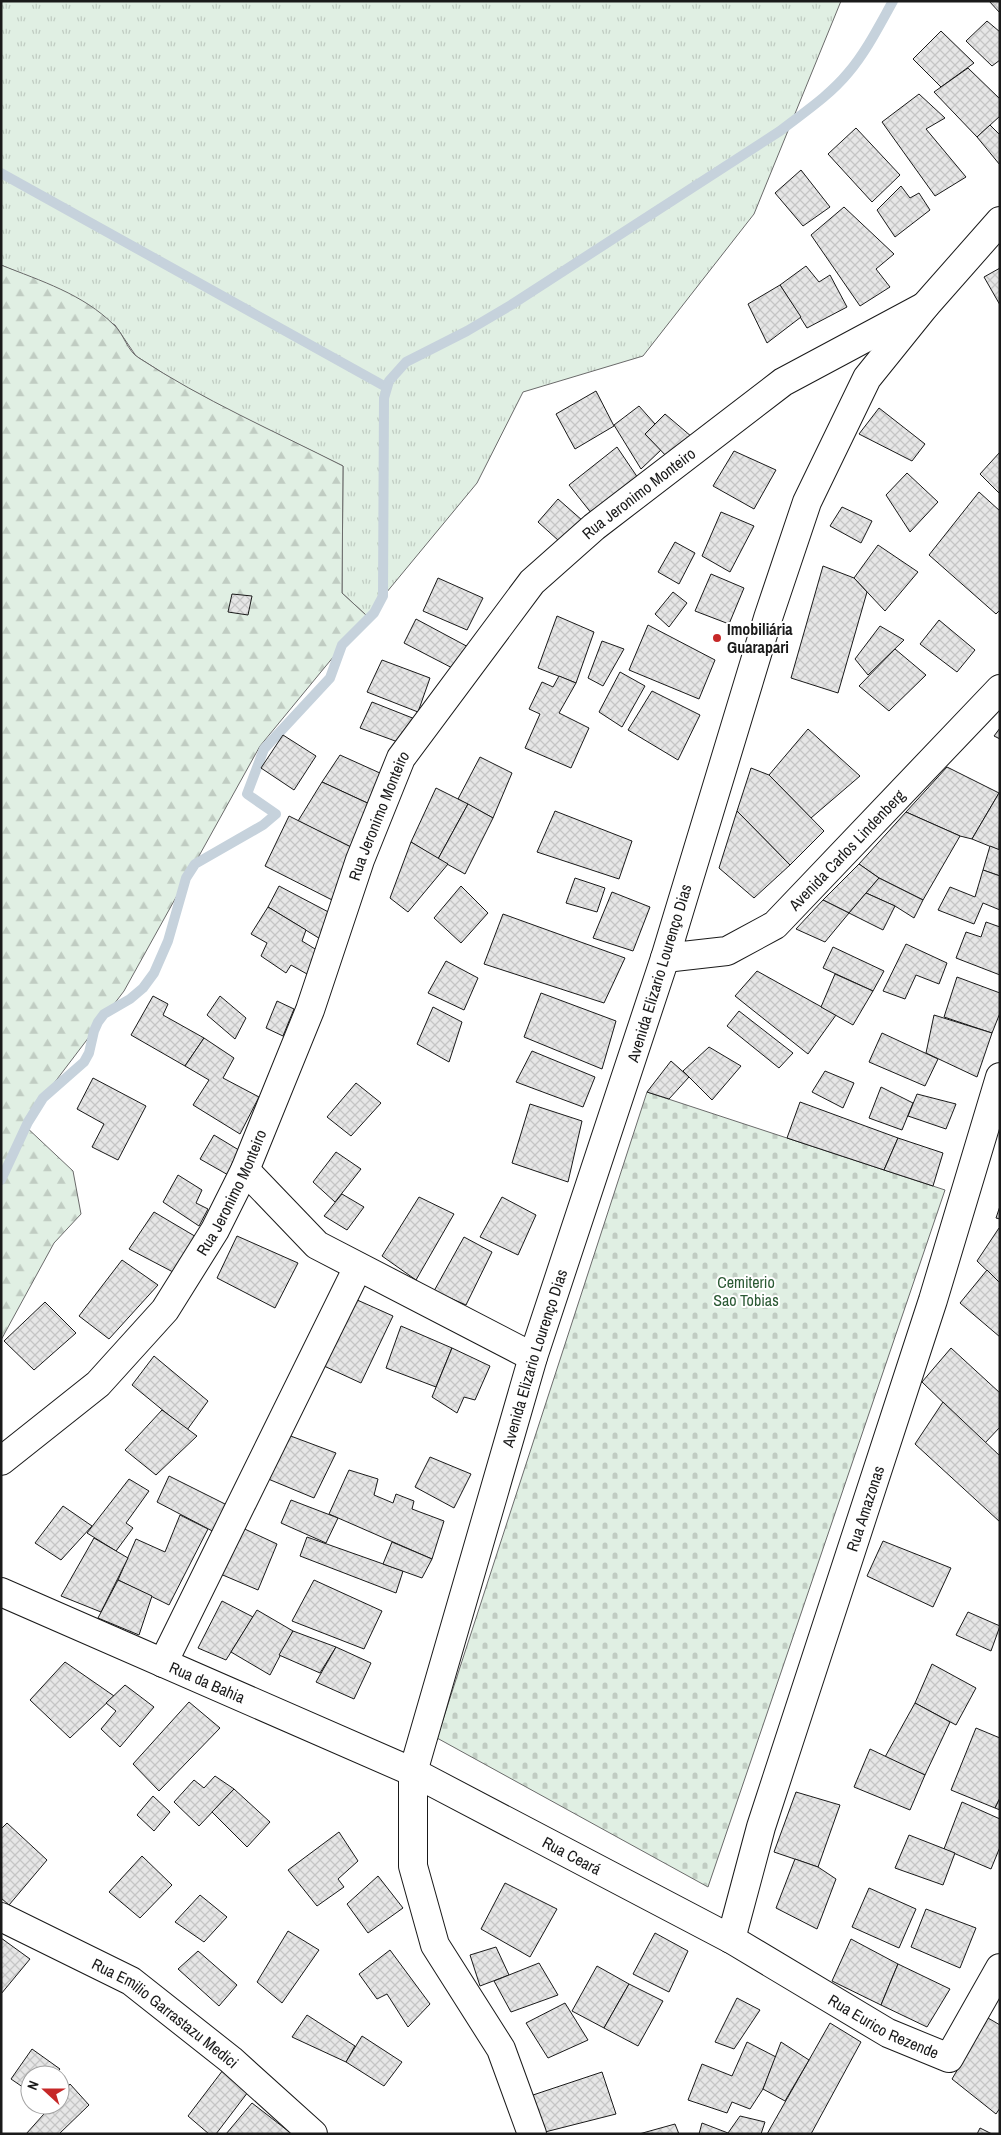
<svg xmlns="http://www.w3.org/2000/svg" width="1001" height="2135" font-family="'Archivo Narrow',sans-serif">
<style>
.grass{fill:url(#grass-tufts);stroke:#6a6a6a}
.forest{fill:url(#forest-firs);stroke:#6a6a6a}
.cemetery{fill:url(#cemetery-stones);stroke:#6a6a6a}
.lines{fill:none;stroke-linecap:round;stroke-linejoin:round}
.stream{stroke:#c6d2dc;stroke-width:10}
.building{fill:url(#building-cross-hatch);stroke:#1a1a1a}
.minor-casing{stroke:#1a1a1a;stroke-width:30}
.tertiary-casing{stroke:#1a1a1a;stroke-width:30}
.minor{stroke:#fff;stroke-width:28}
.tertiary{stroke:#fff;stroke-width:28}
.poi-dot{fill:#c62828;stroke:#fff;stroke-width:2}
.labels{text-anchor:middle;stroke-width:4;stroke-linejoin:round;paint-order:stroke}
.street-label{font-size:16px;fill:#1a1a1a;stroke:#fff}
.poi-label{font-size:16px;font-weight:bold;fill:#1a1a1a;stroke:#fff;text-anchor:start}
.park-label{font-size:16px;fill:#2b5a34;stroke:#fff}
</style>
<defs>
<pattern id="grass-tufts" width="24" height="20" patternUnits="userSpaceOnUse" patternTransform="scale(1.25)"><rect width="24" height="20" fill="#e0efe3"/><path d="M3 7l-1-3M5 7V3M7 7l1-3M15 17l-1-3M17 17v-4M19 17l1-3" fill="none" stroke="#c0ccc2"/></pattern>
<pattern id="forest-firs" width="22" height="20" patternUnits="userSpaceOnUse" patternTransform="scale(1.25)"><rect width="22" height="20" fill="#e0efe3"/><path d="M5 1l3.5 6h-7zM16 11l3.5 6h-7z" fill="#c0ccc2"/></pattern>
<pattern id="cemetery-stones" width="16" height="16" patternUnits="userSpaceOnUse" patternTransform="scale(1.25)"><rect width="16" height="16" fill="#e0efe3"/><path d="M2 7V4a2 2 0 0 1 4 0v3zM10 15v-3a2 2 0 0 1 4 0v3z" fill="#c0ccc2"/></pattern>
<pattern id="building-cross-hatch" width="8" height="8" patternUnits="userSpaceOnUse" patternTransform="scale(1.25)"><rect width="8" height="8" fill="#e6e6e6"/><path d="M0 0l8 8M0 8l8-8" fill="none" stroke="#c5c5c5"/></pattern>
</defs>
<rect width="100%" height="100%" fill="#fff"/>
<!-- grass -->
<path class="grass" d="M 1,1 L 841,1 L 754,214 L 643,356 L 523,392 L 477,483 L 367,616 L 342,593 L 343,466 L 228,410 L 175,381 L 136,356 L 115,325 L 29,277 L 1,265 Z"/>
<!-- forest -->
<path class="forest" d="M 1,265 C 41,281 83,294 114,325 C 124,334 127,351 139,358 C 203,400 274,431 343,466 L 342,593 L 367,616 L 260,746 L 124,991 L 23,1124 L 73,1171 L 81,1214 L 54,1243 L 1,1340 Z"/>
<!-- cemetery -->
<path class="cemetery" d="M 647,1092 L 945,1190 L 708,1887 L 437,1738 Z"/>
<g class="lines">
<!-- stream -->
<g class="stream">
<path d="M 1,173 L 386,387"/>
<path d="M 1,1180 L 28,1122 L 43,1098 L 84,1062 L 89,1053 L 94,1031 L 98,1022 L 104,1014 L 130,999 L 143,988 L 154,973 L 168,941 L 186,878 L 195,864 L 263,825 L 276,814 L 247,794 L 264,749 L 330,678 L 342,645 L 374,613 L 383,596 L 384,398 L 389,381 L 406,362 L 467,331 L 511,305 L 780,131 C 803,113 829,96 848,73 C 866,52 879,26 893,1"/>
</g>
</g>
<!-- building -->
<g class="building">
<path d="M 989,1 L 1000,1 L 1000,13 Z"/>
<path d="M 987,21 L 1000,32 L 1000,60 L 992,66 L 966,41 Z"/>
<path d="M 941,31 L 974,63 L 941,87 L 913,59 Z"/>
<path d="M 968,68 L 1000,99 L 1000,116 L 977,137 L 934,92 Z"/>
<path d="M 919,94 L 945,118 L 926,129 L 966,177 L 935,196 L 882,122 Z"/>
<path d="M 990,125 L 1000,135 L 1000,165 L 977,137 Z"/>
<path d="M 856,128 L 900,175 L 872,202 L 828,154 Z"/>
<path d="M 801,170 L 830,207 L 803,226 L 775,193 Z"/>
<path d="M 901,186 L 910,198 L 919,193 L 930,210 L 895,237 L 877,210 Z"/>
<path d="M 844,207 L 894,254 L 876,269 L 890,287 L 860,306 L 811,235 Z"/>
<path d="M 806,266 L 819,282 L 830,275 L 847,307 L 807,328 L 780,285 Z"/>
<path d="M 1000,268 L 1000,305 L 984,277 Z"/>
<path d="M 780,285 L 801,317 L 767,343 L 748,304 Z"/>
<path d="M 596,391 L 614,426 L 575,449 L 556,414 Z"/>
<path d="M 639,406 L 655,424 L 645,434 L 661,450 L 641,469 L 614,425 Z"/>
<path d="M 879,408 L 925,444 L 912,461 L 859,434 Z"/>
<path d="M 665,414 L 692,437 L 670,460 L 645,434 Z"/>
<path d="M 617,447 L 640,481 L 592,514 L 569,485 Z"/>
<path d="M 734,451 L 776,470 L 754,509 L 713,486 Z"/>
<path d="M 1000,452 L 1000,494 L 980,474 Z"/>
<path d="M 907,473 L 938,502 L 910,532 L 886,495 Z"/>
<path d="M 979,492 L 1000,511 L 1000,610 L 996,614 L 929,555 Z"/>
<path d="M 558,499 L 583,521 L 559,541 L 538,522 Z"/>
<path d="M 842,507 L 872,521 L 861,543 L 830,526 Z"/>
<path d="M 721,512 L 754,526 L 730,572 L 702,556 Z"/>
<path d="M 675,542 L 695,553 L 679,584 L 658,572 Z"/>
<path d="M 878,545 L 918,572 L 885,611 L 854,578 Z"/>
<path d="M 823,566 L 854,578 L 867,592 L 838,693 L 791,678 Z"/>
<path d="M 711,574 L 744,588 L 729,624 L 695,611 Z"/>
<path d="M 438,578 L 483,598 L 467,630 L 423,611 Z"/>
<path d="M 673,592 L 687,603 L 669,627 L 655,614 Z"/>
<path d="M 232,594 L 252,596 L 248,615 L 228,612 Z"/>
<path d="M 557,616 L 594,632 L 576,683 L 538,668 Z"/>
<path d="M 416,619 L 472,649 L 460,672 L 404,643 Z"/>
<path d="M 939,620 L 975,650 L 957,672 L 920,644 Z"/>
<path d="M 648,625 L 715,660 L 699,699 L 629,670 Z"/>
<path d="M 880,626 L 904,640 L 868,675 L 855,659 Z"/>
<path d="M 602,641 L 624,649 L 603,686 L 588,678 Z"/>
<path d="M 895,649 L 926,675 L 889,711 L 859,686 Z"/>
<path d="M 382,660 L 430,678 L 418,712 L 367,692 Z"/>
<path d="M 620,672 L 645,686 L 622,727 L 599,712 Z"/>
<path d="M 559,676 L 576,683 L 559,713 L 589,728 L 571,768 L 525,748 L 540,714 L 529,709 L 542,682 L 553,687 Z"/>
<path d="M 652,691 L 700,715 L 678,760 L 628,730 Z"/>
<path d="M 372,702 L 415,719 L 406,745 L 360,728 Z"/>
<path d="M 1000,728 L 1000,739 L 994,736 Z"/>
<path d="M 808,729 L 860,776 L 811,818 L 769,775 Z"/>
<path d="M 283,735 L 316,756 L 294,790 L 261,768 Z"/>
<path d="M 340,755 L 391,778 L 376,807 L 322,782 Z"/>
<path d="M 480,757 L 512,773 L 493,818 L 458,799 Z"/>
<path d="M 947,767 L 999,793 L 972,839 L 960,836 L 906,812 Z"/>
<path d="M 751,768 L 769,775 L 824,831 L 790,865 L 737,811 Z"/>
<path d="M 322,782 L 376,807 L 357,850 L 298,821 Z"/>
<path d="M 436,788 L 468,804 L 438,859 L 411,842 Z"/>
<path d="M 999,793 L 1000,793 L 999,850 L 972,839 Z"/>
<path d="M 468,804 L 493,818 L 465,874 L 438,859 Z"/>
<path d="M 555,811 L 632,841 L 619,879 L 537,852 Z"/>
<path d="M 737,811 L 790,865 L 754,898 L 719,868 Z"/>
<path d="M 906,812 L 960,836 L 923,900 L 879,878 L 859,864 Z"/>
<path d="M 289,816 L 357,850 L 342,905 L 265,866 Z"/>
<path d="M 411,842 L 448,864 L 408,912 L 390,898 Z"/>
<path d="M 990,846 L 1000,850 L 1000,876 L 983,870 Z"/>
<path d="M 859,864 L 879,878 L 849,913 L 823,900 Z"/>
<path d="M 983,870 L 1000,876 L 1000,910 L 983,903 L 974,924 L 938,910 L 950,887 L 975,897 Z"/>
<path d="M 575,878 L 605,888 L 597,912 L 566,903 Z"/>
<path d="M 879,878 L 923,900 L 914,918 L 895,906 L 866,893 Z"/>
<path d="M 279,886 L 336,916 L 322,940 L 268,907 Z"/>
<path d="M 461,886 L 488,913 L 461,943 L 434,918 Z"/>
<path d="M 612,892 L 650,907 L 633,951 L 593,938 Z"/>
<path d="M 866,893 L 895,906 L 883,930 L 849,913 Z"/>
<path d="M 823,900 L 849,913 L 825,942 L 796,929 Z"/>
<path d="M 268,907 L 306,930 L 302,941 L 320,952 L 307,974 L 291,965 L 286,973 L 261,956 L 267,943 L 251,934 Z"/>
<path d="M 503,914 L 625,958 L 604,1003 L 484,964 Z"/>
<path d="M 986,922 L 1000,927 L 1000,975 L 956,958 L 966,932 L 981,937 Z"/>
<path d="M 906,944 L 947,963 L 939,984 L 916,975 L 905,999 L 883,991 Z"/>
<path d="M 833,947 L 884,971 L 873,991 L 823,968 Z"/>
<path d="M 446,961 L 478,978 L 464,1010 L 428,993 Z"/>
<path d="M 757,971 L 836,1015 L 808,1054 L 735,996 Z"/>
<path d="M 835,974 L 873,991 L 853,1025 L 821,1007 Z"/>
<path d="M 957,977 L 1000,993 L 1000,1013 L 992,1033 L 944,1017 Z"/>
<path d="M 541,993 L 616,1021 L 602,1069 L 524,1037 Z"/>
<path d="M 153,996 L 168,1004 L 163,1015 L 204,1038 L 185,1066 L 131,1035 Z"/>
<path d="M 220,996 L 246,1018 L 235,1039 L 207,1015 Z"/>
<path d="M 277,1001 L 294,1009 L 283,1036 L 266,1028 Z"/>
<path d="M 433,1007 L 462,1022 L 449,1062 L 417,1044 Z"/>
<path d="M 739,1011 L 793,1053 L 779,1068 L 727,1026 Z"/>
<path d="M 934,1015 L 992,1033 L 977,1077 L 926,1053 Z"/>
<path d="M 882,1033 L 938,1059 L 925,1086 L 869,1062 Z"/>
<path d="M 204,1038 L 234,1058 L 223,1078 L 259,1097 L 240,1134 L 193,1105 L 209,1080 L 185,1066 Z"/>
<path d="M 709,1047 L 741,1066 L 712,1100 L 683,1071 Z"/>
<path d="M 532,1051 L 595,1077 L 583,1107 L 516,1082 Z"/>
<path d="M 671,1061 L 689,1077 L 669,1099 L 647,1092 Z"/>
<path d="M 825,1071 L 854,1083 L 843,1108 L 812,1092 Z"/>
<path d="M 93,1078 L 146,1106 L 118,1160 L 92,1147 L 104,1124 L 77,1109 Z"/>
<path d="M 356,1083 L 381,1103 L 351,1136 L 327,1117 Z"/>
<path d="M 881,1087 L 913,1103 L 902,1130 L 869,1118 Z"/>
<path d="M 917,1094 L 956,1104 L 946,1129 L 908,1116 Z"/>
<path d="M 800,1102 L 898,1138 L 884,1170 L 787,1138 Z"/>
<path d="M 530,1104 L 582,1121 L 568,1182 L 512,1163 Z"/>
<path d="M 214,1135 L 247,1155 L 237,1180 L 200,1159 Z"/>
<path d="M 898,1138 L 943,1153 L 933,1186 L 884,1170 Z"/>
<path d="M 336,1152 L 361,1169 L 335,1202 L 313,1182 Z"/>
<path d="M 178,1175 L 202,1190 L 196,1203 L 208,1209 L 199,1226 L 163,1202 Z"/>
<path d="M 342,1194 L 364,1207 L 347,1230 L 324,1216 Z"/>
<path d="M 419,1197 L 454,1214 L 416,1280 L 382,1256 Z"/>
<path d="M 502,1197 L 536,1215 L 518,1255 L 480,1237 Z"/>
<path d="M 1000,1206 L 1000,1219 L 996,1218 Z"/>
<path d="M 154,1212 L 198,1238 L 173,1272 L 129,1249 Z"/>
<path d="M 999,1228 L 1000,1229 L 1000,1283 L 977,1261 Z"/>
<path d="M 237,1236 L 298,1263 L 275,1308 L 217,1278 Z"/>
<path d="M 464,1237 L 492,1252 L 466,1305 L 434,1291 Z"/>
<path d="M 122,1260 L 158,1285 L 109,1339 L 79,1316 Z"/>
<path d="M 987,1270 L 1000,1283 L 1000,1337 L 960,1303 Z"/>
<path d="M 355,1299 L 393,1316 L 361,1383 L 324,1366 Z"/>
<path d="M 45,1302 L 76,1333 L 34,1370 L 4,1341 Z"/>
<path d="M 401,1326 L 452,1348 L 436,1387 L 386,1368 Z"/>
<path d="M 452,1348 L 490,1366 L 475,1400 L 464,1397 L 457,1413 L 432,1397 Z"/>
<path d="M 951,1348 L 1000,1393 L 1000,1427 L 985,1443 L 922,1382 Z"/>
<path d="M 154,1356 L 208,1401 L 187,1430 L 132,1385 Z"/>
<path d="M 943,1402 L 1000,1456 L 1000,1522 L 915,1444 Z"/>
<path d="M 162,1410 L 197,1436 L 156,1475 L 125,1450 Z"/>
<path d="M 280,1432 L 336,1453 L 314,1498 L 261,1476 Z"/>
<path d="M 430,1457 L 471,1474 L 454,1508 L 415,1487 Z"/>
<path d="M 349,1470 L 378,1479 L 374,1495 L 393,1503 L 396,1494 L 414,1501 L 412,1509 L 444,1521 L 432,1559 L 329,1514 Z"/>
<path d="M 169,1476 L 229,1506 L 218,1534 L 157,1502 Z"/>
<path d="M 129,1479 L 149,1491 L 126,1523 L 133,1528 L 116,1551 L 87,1533 Z"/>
<path d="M 291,1500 L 338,1518 L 326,1543 L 281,1523 Z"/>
<path d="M 63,1506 L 92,1526 L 61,1560 L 35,1543 Z"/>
<path d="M 180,1515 L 208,1529 L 169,1605 L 118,1580 L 136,1539 L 165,1552 Z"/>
<path d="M 236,1525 L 277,1544 L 258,1590 L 218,1573 Z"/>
<path d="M 307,1537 L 403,1571 L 396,1593 L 300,1556 Z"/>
<path d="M 94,1538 L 128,1558 L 101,1612 L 61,1596 Z"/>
<path d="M 883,1541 L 951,1568 L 933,1607 L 867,1576 Z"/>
<path d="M 392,1542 L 432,1559 L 422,1578 L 383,1564 Z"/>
<path d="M 118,1580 L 152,1596 L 139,1635 L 98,1618 Z"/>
<path d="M 314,1580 L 382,1611 L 364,1649 L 292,1621 Z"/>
<path d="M 222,1601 L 253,1617 L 226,1660 L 198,1648 Z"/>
<path d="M 257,1610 L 293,1631 L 270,1675 L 231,1652 Z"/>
<path d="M 968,1612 L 1000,1626 L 991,1651 L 956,1635 Z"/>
<path d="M 293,1631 L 336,1647 L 320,1673 L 279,1655 Z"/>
<path d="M 336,1647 L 371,1663 L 354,1699 L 316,1682 Z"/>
<path d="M 65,1662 L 114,1696 L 70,1738 L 30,1700 Z"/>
<path d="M 932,1664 L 976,1688 L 956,1725 L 915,1703 Z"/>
<path d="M 125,1685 L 154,1707 L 120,1747 L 101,1729 L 116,1711 L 106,1703 Z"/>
<path d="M 189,1702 L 220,1728 L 159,1791 L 133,1764 Z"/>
<path d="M 915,1703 L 950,1722 L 925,1775 L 885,1757 Z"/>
<path d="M 976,1728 L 1000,1738 L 1000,1798 L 995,1808 L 951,1790 Z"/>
<path d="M 870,1749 L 925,1775 L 910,1810 L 854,1787 Z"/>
<path d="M 215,1776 L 234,1789 L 199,1826 L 174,1802 L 194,1780 L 204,1788 Z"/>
<path d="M 234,1789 L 270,1822 L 247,1847 L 212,1812 Z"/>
<path d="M 796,1792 L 840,1805 L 818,1867 L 774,1852 Z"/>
<path d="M 153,1796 L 170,1812 L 154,1831 L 137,1815 Z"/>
<path d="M 1000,1798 L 1000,1810 L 995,1808 Z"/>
<path d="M 962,1802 L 1000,1819 L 1000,1847 L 991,1869 L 944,1849 Z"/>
<path d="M 7,1823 L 47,1860 L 9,1905 L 1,1898 L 1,1829 Z"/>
<path d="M 339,1832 L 358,1861 L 338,1879 L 344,1887 L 317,1906 L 288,1870 Z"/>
<path d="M 909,1835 L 955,1853 L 943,1885 L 895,1868 Z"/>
<path d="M 142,1856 L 172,1885 L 140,1918 L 109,1892 Z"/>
<path d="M 795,1859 L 818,1867 L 836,1879 L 817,1929 L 776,1908 Z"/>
<path d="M 378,1876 L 403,1908 L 368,1933 L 347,1904 Z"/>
<path d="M 505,1883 L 557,1909 L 530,1957 L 481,1929 Z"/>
<path d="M 869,1888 L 916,1909 L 899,1948 L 852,1927 Z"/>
<path d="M 200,1895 L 227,1917 L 204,1942 L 175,1922 Z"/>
<path d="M 926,1909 L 976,1928 L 960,1968 L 911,1947 Z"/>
<path d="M 288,1931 L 319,1950 L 282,2003 L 257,1982 Z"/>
<path d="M 655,1933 L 688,1951 L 669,1992 L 633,1974 Z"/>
<path d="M 1,1938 L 30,1959 L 1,1994 Z"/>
<path d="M 851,1939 L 898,1964 L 881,2005 L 832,1981 Z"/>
<path d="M 496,1947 L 509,1975 L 480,1986 L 470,1955 Z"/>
<path d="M 390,1950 L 430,2004 L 408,2027 L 387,1994 L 377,1999 L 359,1974 Z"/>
<path d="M 198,1951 L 237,1985 L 219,2006 L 178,1969 Z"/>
<path d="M 539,1963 L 558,1995 L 511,2012 L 494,1981 Z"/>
<path d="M 898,1964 L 950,1989 L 927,2027 L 881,2005 Z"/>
<path d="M 597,1966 L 629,1984 L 604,2028 L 572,2011 Z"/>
<path d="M 629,1984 L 663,2001 L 638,2046 L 604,2028 Z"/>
<path d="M 737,1998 L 760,2010 L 734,2049 L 715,2042 Z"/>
<path d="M 565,2003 L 588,2040 L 548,2058 L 526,2023 Z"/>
<path d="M 307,2015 L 355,2046 L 346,2062 L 292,2037 Z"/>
<path d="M 988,2018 L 1000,2025 L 1000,2108 L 996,2114 L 952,2079 Z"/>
<path d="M 830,2023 L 861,2042 L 811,2134 L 767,2134 Z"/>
<path d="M 362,2036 L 402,2062 L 384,2086 L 346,2062 Z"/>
<path d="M 747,2042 L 776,2057 L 763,2089 L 750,2109 L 732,2102 L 727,2113 L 688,2100 L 702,2064 L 732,2076 Z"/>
<path d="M 781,2042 L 809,2060 L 785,2101 L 763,2089 Z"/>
<path d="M 32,2049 L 60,2069 L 55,2075 L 30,2075 L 30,2092 L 11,2079 Z"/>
<path d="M 223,2070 L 248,2092 L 216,2134 L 209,2134 L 188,2116 Z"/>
<path d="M 602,2072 L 616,2114 L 541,2133 L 533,2095 Z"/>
<path d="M 70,2084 L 89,2105 L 59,2134 L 26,2134 L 52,2105 L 60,2105 L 60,2096 Z"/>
<path d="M 252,2103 L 292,2134 L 226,2134 Z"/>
<path d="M 740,2116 L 765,2122 L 761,2134 L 699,2134 L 702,2123 L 728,2133 Z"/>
<path d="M 675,2124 L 679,2134 L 639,2134 Z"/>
<path d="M 980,2128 L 992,2134 L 977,2134 Z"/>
</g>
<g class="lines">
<defs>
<g id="minor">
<path d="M 245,1170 L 317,1245 L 533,1357"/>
<path id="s1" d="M 1,1461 L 98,1384 L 165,1310 L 215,1230 L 245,1170 L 310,1010 L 360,860 L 401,758 L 532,582 L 594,527 L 783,382 L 925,306"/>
<path id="s2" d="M 1,1592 L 413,1772 L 731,1939 L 888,2033 L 949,2058 L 1000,1968"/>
<path d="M 163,1663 L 358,1267"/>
<path id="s3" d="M 1,1917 L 131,1981 L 231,2060 L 313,2134"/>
<path id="s4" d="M 731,1939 L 761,1827 L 933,1300 L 1000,1077"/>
<path id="s5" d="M 532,2134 L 501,2049 L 435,1945 L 413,1866 L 413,1772 L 533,1357 L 665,958"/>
</g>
<g id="tertiary">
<path id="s6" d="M 1000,221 L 925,306 L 867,378 L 807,502 L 768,618 L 665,958 L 727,951 L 775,925 L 1000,689"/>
</g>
</defs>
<!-- minor casing -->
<use href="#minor" class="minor-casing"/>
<!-- tertiary casing -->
<use href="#tertiary" class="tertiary-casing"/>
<!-- minor -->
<use href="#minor" class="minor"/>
<!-- tertiary -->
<use href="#tertiary" class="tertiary"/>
</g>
<!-- markers -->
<circle class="poi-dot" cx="717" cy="638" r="5"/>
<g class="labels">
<!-- street labels -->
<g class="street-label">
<text dy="6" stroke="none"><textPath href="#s1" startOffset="1184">Rua Jeronimo Monteiro</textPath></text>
<text dy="6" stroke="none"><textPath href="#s1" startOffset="764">Rua Jeronimo Monteiro</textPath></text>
<text dy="6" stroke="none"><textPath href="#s6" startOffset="1042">Avenida Carlos Lindenberg</textPath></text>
<text transform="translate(659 973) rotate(-73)" y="6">Avenida Elizario Lourenço Dias</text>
<text dy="6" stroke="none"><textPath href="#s1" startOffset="359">Rua Jeronimo Monteiro</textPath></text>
<text dy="6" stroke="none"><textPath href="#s5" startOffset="821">Avenida Elizario Lourenço Dias</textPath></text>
<text dy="6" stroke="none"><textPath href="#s4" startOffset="451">Rua Amazonas</textPath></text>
<text dy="6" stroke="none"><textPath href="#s2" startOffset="225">Rua da Bahia</textPath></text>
<text dy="6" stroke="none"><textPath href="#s2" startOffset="629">Rua Ceará</textPath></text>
<text dy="6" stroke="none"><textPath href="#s3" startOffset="191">Rua Emilio Garrastazu Medici</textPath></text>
<text dy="6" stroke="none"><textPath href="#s2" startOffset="985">Rua Eurico Rezende</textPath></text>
</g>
<!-- poi labels -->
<g class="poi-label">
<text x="727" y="635">Imobiliária<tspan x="727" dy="18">Guarapari</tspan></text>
</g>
<!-- park labels -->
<g class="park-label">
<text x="746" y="1288">Cemiterio<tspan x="746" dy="18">Sao Tobias</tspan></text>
</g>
</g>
<!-- border -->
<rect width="1001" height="2135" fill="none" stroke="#1a1a1a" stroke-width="5"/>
<!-- north arrow -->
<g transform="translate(45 2090) rotate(291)"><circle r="24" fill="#ffffff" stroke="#a3a3a3"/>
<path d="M0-4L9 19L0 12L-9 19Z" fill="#c62828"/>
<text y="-8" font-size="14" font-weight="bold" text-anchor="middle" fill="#1a1a1a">N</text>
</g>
</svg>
